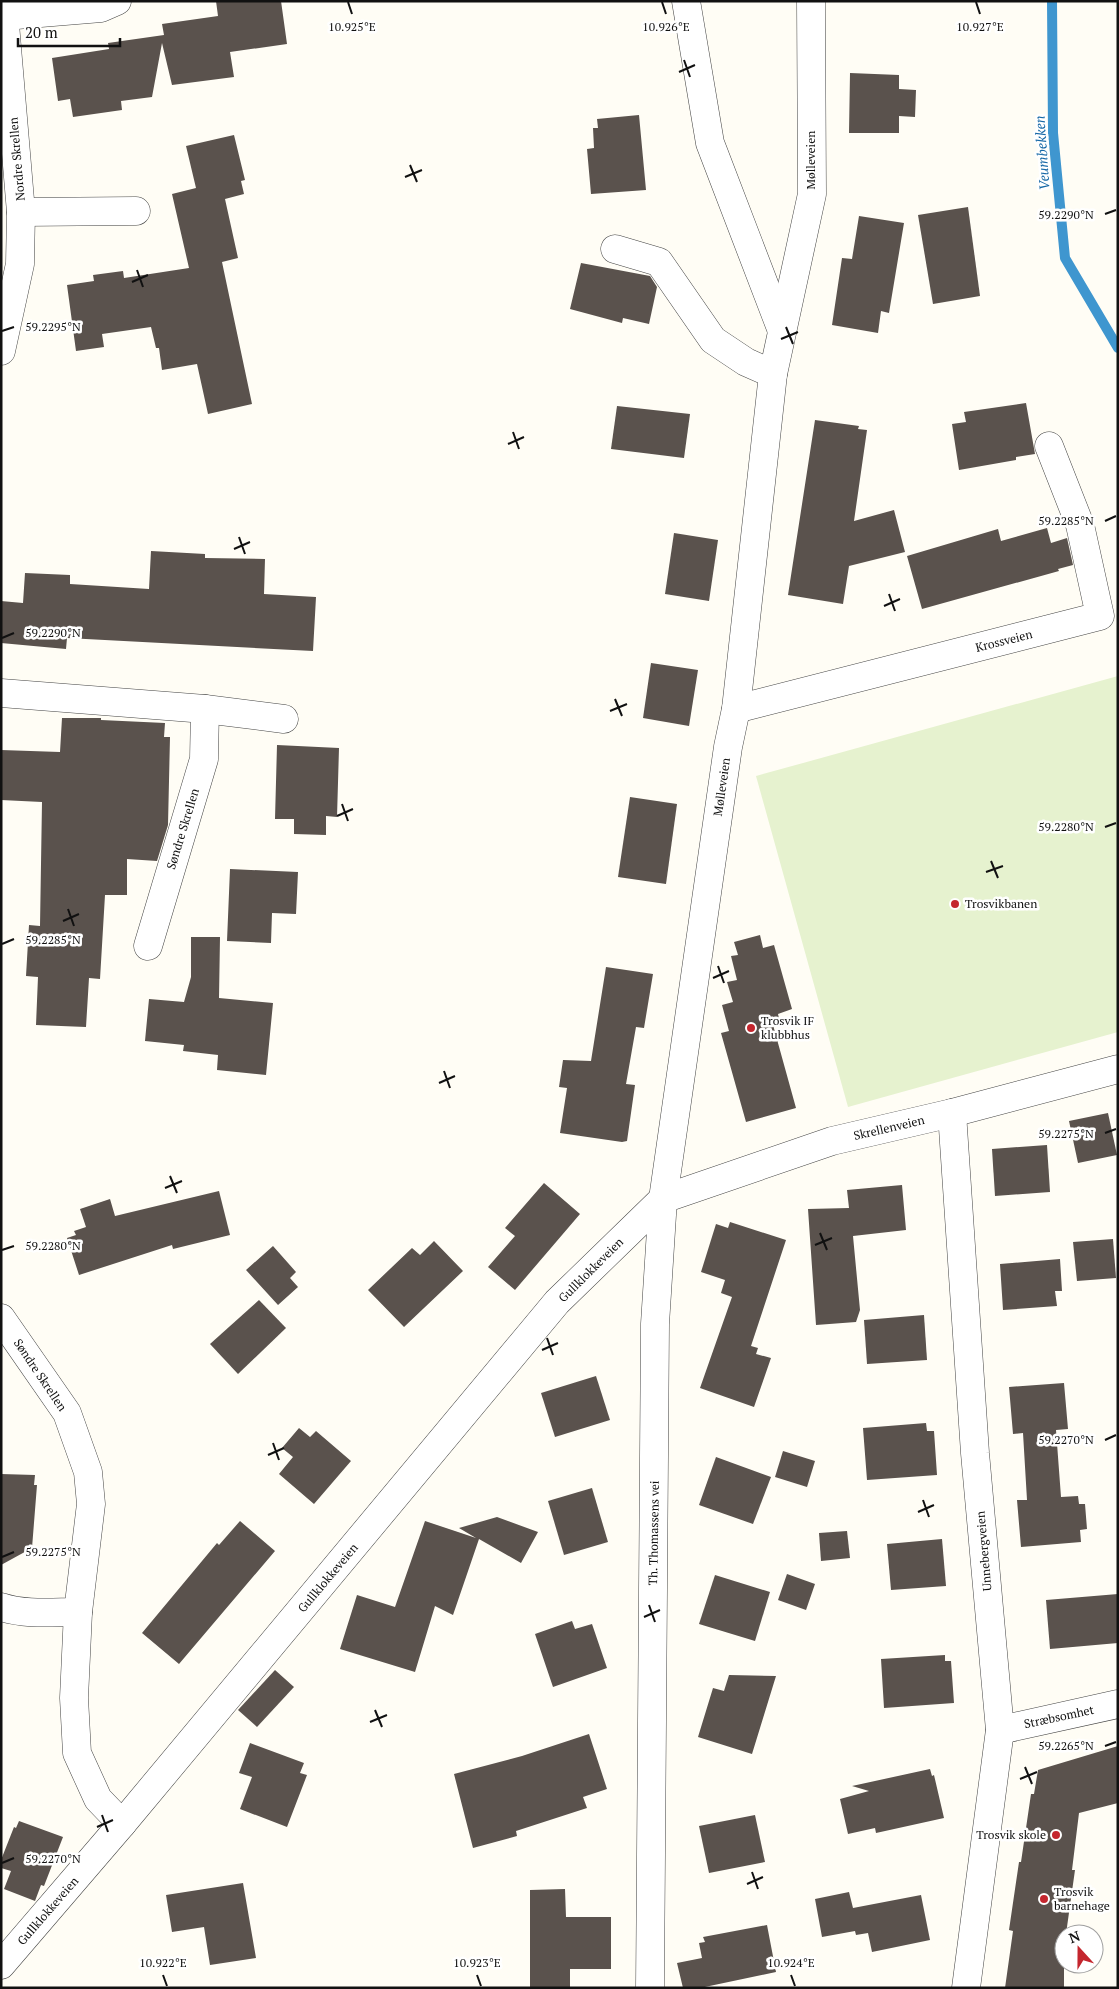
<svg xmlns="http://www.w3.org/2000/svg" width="1119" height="1989" font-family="'PT Serif',serif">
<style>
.pitch{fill:#e6f2cf}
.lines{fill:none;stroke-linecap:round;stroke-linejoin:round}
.stream{stroke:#3f96cf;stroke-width:10}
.building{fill:#5a524d}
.minor-casing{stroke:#444;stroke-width:29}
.minor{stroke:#fff;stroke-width:28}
.ticks{fill:none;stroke:#111;stroke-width:2}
.poi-dot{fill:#c4262e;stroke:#fff;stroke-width:2}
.labels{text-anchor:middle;stroke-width:5;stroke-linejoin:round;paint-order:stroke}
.street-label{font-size:12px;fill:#111;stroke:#fff}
.poi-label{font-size:12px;fill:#111;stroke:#fff;text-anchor:start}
.water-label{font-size:14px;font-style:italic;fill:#1768a6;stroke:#fff}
.ticks-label{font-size:12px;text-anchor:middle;fill:#111;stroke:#fff;stroke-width:5;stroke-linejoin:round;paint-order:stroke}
</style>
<rect width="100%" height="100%" fill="#fffdf5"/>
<!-- pitch -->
<path class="pitch" d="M 1118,676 L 1118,1032 L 848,1107 L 756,776 Z"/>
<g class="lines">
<!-- stream -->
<path class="stream" d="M 1052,1 L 1053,133 L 1065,258 L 1118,348"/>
</g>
<!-- building -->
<g class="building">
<path d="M 216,1 L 281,1 L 287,44 L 230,52 L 234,77 L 172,85 L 162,43 L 152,97 L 121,101 L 122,110 L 73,117 L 70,99 L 58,101 L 52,58 L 109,49 L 108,43 L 164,35 L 162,24 L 218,16 Z"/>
<path d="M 850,73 L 899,75 L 899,89 L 916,90 L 915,117 L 899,116 L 899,133 L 849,133 Z"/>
<path d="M 639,115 L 646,190 L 591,194 L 587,149 L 594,148 L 593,128 L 598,128 L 597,119 Z"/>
<path d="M 234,135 L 245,180 L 241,181 L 244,194 L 225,199 L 238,258 L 222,262 L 252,404 L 208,414 L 197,364 L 162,370 L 159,348 L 156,348 L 151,327 L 102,334 L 104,347 L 76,351 L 67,285 L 94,281 L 93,275 L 123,271 L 124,278 L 189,268 L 172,194 L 196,188 L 186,146 Z"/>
<path d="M 968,207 L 980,296 L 933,304 L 918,215 Z"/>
<path d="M 859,216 L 904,223 L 889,313 L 881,311 L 878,333 L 832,325 L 842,258 L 852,259 Z"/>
<path d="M 581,263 L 650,276 L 657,287 L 649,324 L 623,318 L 622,323 L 570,309 Z"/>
<path d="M 1026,403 L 1035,454 L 1016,457 L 1016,460 L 959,470 L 952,424 L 966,422 L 964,412 Z"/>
<path d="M 617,406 L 690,414 L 684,458 L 611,449 Z"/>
<path d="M 815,420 L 859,426 L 858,429 L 867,430 L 854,521 L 894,510 L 905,552 L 849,566 L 843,604 L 788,595 Z"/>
<path d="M 1047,528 L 1051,543 L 1067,538 L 1073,565 L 1058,569 L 1059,571 L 922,609 L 907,556 L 998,529 L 1001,541 Z"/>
<path d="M 674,533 L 718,540 L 709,601 L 665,594 Z"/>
<path d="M 151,551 L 205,554 L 205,558 L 265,559 L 264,594 L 316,597 L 313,651 L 67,638 L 66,649 L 1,643 L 1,601 L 23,603 L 25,573 L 70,575 L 70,584 L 149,589 Z"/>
<path d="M 651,663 L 698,670 L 689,726 L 643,718 Z"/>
<path d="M 62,718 L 101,718 L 101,720 L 165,723 L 164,737 L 170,737 L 168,825 L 157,861 L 127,859 L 127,895 L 105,895 L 100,979 L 89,978 L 86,1027 L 36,1025 L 38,977 L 26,976 L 29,925 L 40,926 L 42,802 L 1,800 L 1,750 L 60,752 Z"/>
<path d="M 277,745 L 339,748 L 337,817 L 326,816 L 326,835 L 294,834 L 294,819 L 275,819 Z"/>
<path d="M 630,797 L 677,804 L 666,884 L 618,877 Z"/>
<path d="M 230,869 L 298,872 L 296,914 L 272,913 L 271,943 L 227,941 Z"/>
<path d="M 760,935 L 763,948 L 774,945 L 792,1009 L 778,1014 L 780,1023 L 773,1025 L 796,1108 L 746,1122 L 721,1033 L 729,1031 L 722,1005 L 733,1002 L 727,982 L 737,980 L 731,956 L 738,955 L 734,942 Z"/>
<path d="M 191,937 L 220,937 L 219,998 L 273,1003 L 266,1075 L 217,1070 L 218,1055 L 183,1051 L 184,1045 L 145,1041 L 149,999 L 184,1002 L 191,977 Z"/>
<path d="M 606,967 L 653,974 L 644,1028 L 636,1027 L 626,1084 L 635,1085 L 627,1141 L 622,1142 L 560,1133 L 567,1088 L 559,1087 L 563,1060 L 591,1061 Z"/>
<path d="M 1108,1113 L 1117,1155 L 1078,1163 L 1069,1121 Z"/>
<path d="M 1047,1145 L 1050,1192 L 995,1196 L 992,1149 Z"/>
<path d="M 544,1183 L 580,1214 L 515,1290 L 488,1267 L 515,1236 L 505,1228 Z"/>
<path d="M 902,1185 L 906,1230 L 853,1236 L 860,1310 L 856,1322 L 816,1325 L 808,1209 L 849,1208 L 847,1190 Z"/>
<path d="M 219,1191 L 230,1235 L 173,1249 L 172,1245 L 79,1275 L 67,1238 L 76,1235 L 74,1231 L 86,1227 L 80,1209 L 110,1199 L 115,1216 Z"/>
<path d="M 730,1222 L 786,1240 L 751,1346 L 758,1348 L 756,1354 L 771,1358 L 754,1407 L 700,1388 L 732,1297 L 721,1293 L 725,1280 L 701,1272 L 716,1224 L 728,1228 Z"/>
<path d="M 1113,1239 L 1116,1278 L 1077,1281 L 1073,1242 Z"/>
<path d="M 434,1241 L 463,1271 L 404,1327 L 368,1290 L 412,1248 L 420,1255 Z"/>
<path d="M 273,1246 L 296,1272 L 290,1278 L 298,1287 L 278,1305 L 246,1270 Z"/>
<path d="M 1060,1259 L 1062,1291 L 1055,1291 L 1057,1306 L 1003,1310 L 1000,1264 Z"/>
<path d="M 259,1300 L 286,1328 L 238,1374 L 210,1344 Z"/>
<path d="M 924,1315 L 927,1360 L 867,1364 L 864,1320 Z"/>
<path d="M 596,1376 L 610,1420 L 555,1437 L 541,1393 Z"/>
<path d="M 1064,1383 L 1068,1429 L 1056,1430 L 1061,1497 L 1078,1496 L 1079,1504 L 1085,1504 L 1087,1529 L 1080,1530 L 1081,1542 L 1021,1547 L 1017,1500 L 1027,1500 L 1023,1433 L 1013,1434 L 1009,1387 Z"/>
<path d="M 926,1423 L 927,1431 L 934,1431 L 937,1475 L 867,1480 L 863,1428 Z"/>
<path d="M 299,1428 L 310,1437 L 316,1431 L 351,1461 L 314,1504 L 279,1474 L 293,1457 L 282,1448 Z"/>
<path d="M 783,1451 L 815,1461 L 807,1487 L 775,1477 Z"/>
<path d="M 716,1457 L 771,1477 L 753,1524 L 699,1505 Z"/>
<path d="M 1,1474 L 35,1475 L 34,1485 L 37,1485 L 32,1548 L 1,1565 Z"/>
<path d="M 592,1488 L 608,1542 L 564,1555 L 548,1501 Z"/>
<path d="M 497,1517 L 538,1532 L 521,1563 L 479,1539 L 453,1615 L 435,1606 L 415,1672 L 340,1649 L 357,1595 L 395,1607 L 425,1521 L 476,1538 L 459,1528 Z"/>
<path d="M 240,1521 L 275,1551 L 179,1664 L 142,1633 L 217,1543 L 219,1545 Z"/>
<path d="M 847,1531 L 850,1558 L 821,1561 L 819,1533 Z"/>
<path d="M 942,1539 L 946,1586 L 891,1590 L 887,1544 Z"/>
<path d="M 787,1574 L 815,1584 L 806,1610 L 778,1600 Z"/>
<path d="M 715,1575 L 770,1592 L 755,1641 L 699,1624 Z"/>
<path d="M 1118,1594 L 1118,1643 L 1050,1649 L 1046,1600 Z"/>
<path d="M 572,1621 L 575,1629 L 592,1624 L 607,1668 L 553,1687 L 535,1634 Z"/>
<path d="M 945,1655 L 945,1661 L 951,1661 L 954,1703 L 884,1708 L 881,1659 Z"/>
<path d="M 275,1670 L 294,1687 L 257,1727 L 238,1710 Z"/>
<path d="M 729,1675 L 776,1676 L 752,1754 L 698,1737 L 713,1688 L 724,1691 Z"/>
<path d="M 589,1734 L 607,1789 L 583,1797 L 587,1808 L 516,1831 L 517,1836 L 473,1848 L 454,1774 L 522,1756 Z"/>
<path d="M 250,1743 L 304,1763 L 300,1773 L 307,1775 L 287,1827 L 240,1809 L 252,1777 L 239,1773 Z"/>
<path d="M 1118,1746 L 1118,1803 L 1079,1813 L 1072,1870 L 1075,1870 L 1066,1934 L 1064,1934 L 1064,1988 L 1005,1988 L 1013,1931 L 1009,1930 L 1019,1862 L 1021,1862 L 1031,1794 L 1034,1794 L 1038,1770 Z"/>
<path d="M 930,1769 L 932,1776 L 934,1775 L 944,1818 L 876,1833 L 875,1828 L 848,1834 L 840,1799 L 869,1791 L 852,1786 Z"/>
<path d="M 755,1815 L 765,1862 L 709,1873 L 699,1826 Z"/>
<path d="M 19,1821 L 63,1837 L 44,1886 L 41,1885 L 35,1901 L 4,1889 L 11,1871 L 1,1868 L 1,1860 L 14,1827 L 16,1828 Z"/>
<path d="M 243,1883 L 256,1958 L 210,1965 L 204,1927 L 172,1932 L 166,1895 Z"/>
<path d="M 565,1889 L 566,1917 L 611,1917 L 611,1969 L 570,1969 L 570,1988 L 530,1988 L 530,1890 Z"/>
<path d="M 849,1892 L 853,1908 L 921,1895 L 930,1940 L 872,1952 L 868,1933 L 856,1935 L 855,1931 L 822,1937 L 815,1899 Z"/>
<path d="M 767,1925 L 776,1972 L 700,1988 L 683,1988 L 677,1963 L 702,1958 L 699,1943 L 705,1942 L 703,1937 Z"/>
</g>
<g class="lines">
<defs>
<g id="minor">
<path d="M 686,1 L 710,143 L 782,331"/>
<path d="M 4,16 L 101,8 L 117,1"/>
<path d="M 21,212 L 136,211"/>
<path d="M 615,249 L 659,262 L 713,340 L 746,362 L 773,374"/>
<path d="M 1,351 L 20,264 L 21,212 L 3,1"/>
<path d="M 1,693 L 205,709 L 284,719"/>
<path d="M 736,709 L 1100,616 L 1080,525 L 1049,446"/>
<path d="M 148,946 L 204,759 L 205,709"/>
<path d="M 952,1113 L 975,1453 L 1000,1730 L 966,1988"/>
<path d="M 1,1318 L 67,1413 L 88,1472 L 91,1504 L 78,1612 L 74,1698 L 77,1753 L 98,1799 L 122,1824"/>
<path d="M 1,1607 C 25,1615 53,1612 78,1612"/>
<path d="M 1000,1730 L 1118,1704"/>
<path d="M 1,1965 L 122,1824 L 557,1302 L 663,1199 L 832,1141 L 952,1113 L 1118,1069"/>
<path d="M 650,1988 L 655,1324 L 663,1199 L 728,747 L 736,709 L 773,374 L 812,194 L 811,1"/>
</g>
</defs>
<!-- minor casing -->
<use href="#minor" class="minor-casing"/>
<!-- minor -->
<use href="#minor" class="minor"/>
</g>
<!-- ticks -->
<path class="ticks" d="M 348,2 L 352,14M 662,2 L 666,14M 976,2 L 980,14M 684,60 L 690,77M 679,72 L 695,65M 410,165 L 417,182M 405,177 L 422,170M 1105,214 L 1116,210M 137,270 L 143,287M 132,282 L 148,275M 786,327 L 793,344M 2,331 L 14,327M 781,339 L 798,332M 513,432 L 519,449M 508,444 L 524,437M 1105,521 L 1116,516M 239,537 L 245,554M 234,549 L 250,542M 889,594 L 895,611M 884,606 L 900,599M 2,638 L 14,633M 615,699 L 622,716M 610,711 L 627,704M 342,804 L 348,821M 337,816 L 353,809M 1105,827 L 1116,823M 991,861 L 998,878M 986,872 L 1003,866M 68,909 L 74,926M 63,921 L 79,914M 2,944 L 14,939M 718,966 L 724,983M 713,978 L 729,971M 444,1071 L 450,1088M 439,1083 L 455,1076M 1105,1133 L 1116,1129M 170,1176 L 177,1193M 165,1188 L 182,1181M 820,1233 L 827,1250M 815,1245 L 832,1238M 2,1250 L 14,1246M 547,1338 L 553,1355M 542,1350 L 558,1343M 1105,1440 L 1116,1435M 273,1443 L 279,1460M 268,1455 L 284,1448M 923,1500 L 929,1517M 918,1512 L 934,1505M 2,1557 L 14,1552M 649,1605 L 655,1622M 644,1617 L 660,1610M 375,1710 L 382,1727M 370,1722 L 387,1715M 1105,1746 L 1116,1742M 1025,1767 L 1032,1784M 1020,1779 L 1037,1772M 102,1815 L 108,1832M 97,1827 L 113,1820M 2,1863 L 14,1858M 752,1872 L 758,1889M 747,1884 L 763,1877M 163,1975 L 167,1986M 477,1975 L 481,1986M 791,1975 L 795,1986"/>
<!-- markers -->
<g class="poi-dot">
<circle cx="955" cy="904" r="5"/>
<circle cx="751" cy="1028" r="5"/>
<circle cx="1056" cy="1835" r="5"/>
<circle cx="1044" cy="1899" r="5"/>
</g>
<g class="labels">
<!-- street labels -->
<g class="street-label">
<text transform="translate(17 159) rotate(-95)" y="4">Nordre Skrellen</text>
<text transform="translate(811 160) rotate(-90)" y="4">Mølleveien</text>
<text transform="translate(1004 641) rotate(-14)" y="4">Krossveien</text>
<text transform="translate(722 787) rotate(-82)" y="4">Mølleveien</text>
<text transform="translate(183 829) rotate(-73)" y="4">Søndre Skrellen</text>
<text transform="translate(889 1128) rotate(-13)" y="4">Skrellenveien</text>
<text transform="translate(591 1270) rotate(-45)" y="4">Gullklokkeveien</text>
<text transform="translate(40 1375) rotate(56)" y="4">Søndre Skrellen</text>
<text transform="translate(654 1533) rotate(-89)" y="4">Th. Thomassens vei</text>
<text transform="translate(984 1551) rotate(-95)" y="4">Unnebergveien</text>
<text transform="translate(328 1578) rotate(-50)" y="4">Gullklokkeveien</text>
<text transform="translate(1059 1717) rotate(-12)" y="4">Stræbsomhet</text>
<text transform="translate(48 1911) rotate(-49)" y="4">Gullklokkeveien</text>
</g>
<!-- poi labels -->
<g class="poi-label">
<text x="965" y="908">Trosvikbanen</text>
<text x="761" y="1025">Trosvik IF<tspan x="761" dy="14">klubbhus</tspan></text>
<text x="1046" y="1839" text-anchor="end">Trosvik skole</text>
<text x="1054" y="1896">Trosvik<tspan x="1054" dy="14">barnehage</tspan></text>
</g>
<!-- water labels -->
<g class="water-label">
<text transform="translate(1042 153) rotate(-94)" y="5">Veumbekken</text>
</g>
</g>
<g class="ticks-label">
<text x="352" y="31">10.925°E</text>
<text x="666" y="31">10.926°E</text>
<text x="980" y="31">10.927°E</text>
<text x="1066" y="219">59.2290°N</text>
<text x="53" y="331">59.2295°N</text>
<text x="1066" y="525">59.2285°N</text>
<text x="53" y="637">59.2290°N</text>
<text x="1066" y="831">59.2280°N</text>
<text x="53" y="944">59.2285°N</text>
<text x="1066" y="1138">59.2275°N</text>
<text x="53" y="1250">59.2280°N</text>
<text x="1066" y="1444">59.2270°N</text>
<text x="53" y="1556">59.2275°N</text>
<text x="1066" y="1750">59.2265°N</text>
<text x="53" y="1863">59.2270°N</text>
<text x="163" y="1967">10.922°E</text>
<text x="477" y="1967">10.923°E</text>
<text x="791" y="1967">10.924°E</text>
</g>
<!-- border -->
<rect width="1119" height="1989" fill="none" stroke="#111111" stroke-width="5"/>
<!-- north arrow -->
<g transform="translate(1079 1949) rotate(339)"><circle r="24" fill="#ffffff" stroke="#a0a0a0"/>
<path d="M0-4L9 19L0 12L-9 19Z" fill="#c4262e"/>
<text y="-8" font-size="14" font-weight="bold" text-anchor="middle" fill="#111111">N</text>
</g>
<!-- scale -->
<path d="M18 38v8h102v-8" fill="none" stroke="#111111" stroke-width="2.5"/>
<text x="25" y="38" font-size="15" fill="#111111" stroke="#ffffff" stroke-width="4" paint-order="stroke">20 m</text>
</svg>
